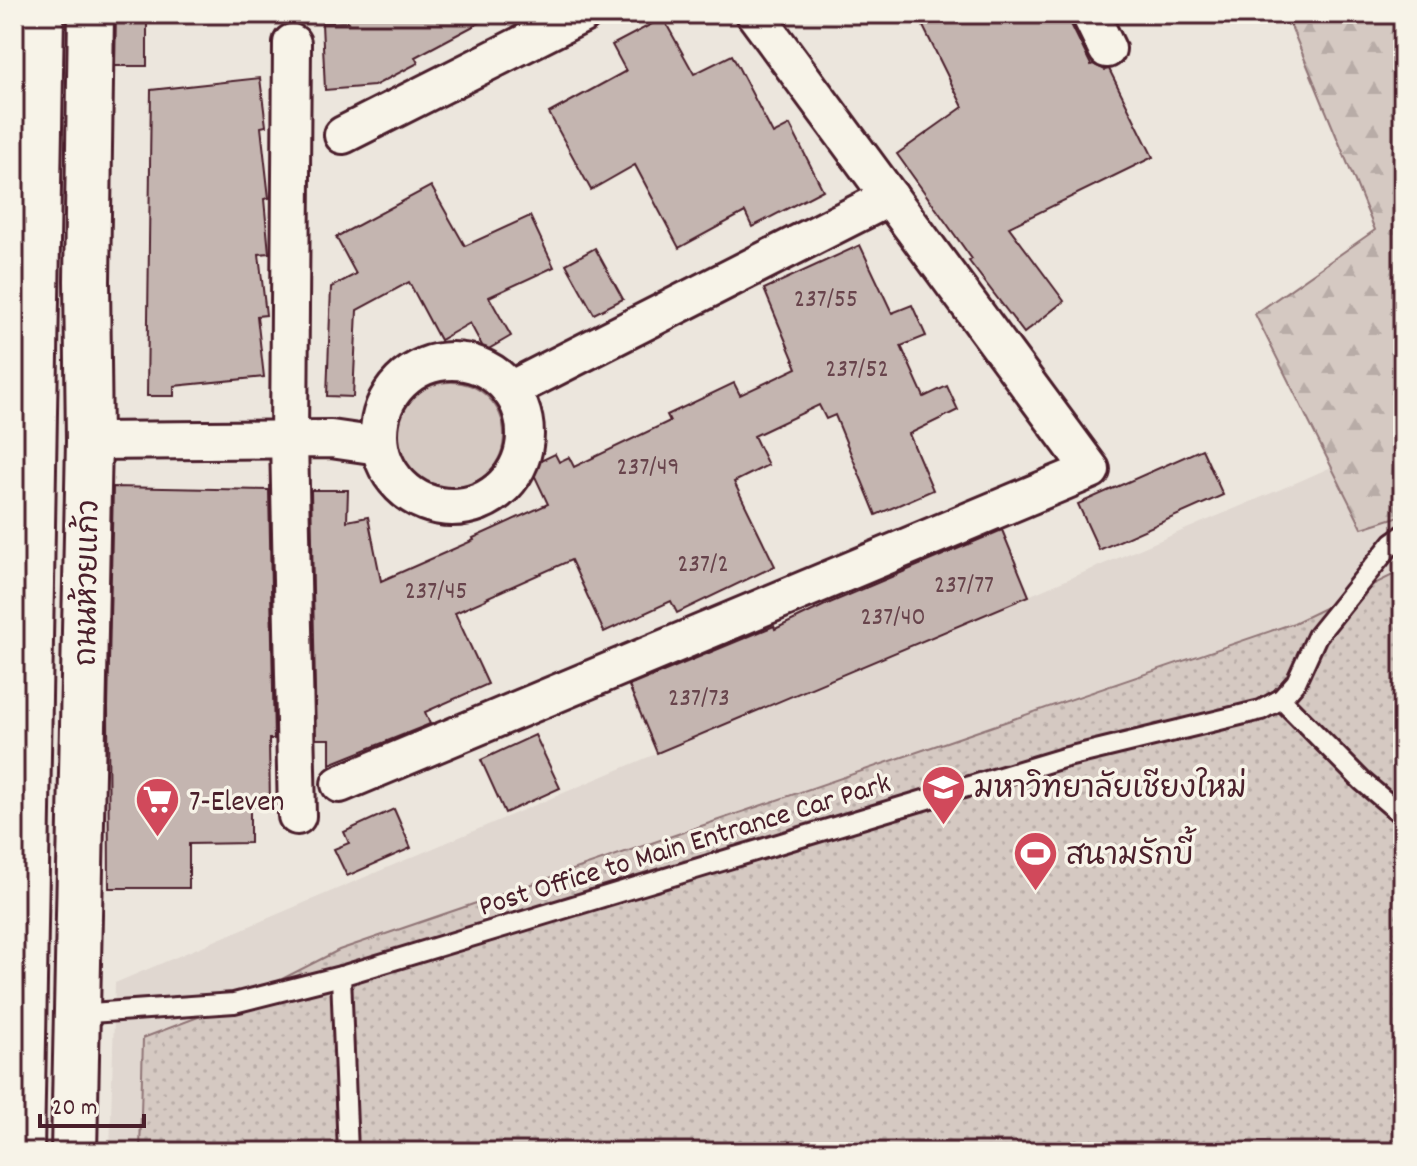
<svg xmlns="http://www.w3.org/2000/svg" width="1417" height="1166" font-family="Dekko,'Playpen Sans Thai',sans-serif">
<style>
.built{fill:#e0d7d0}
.grass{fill:#d5c9c2;stroke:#907476;stroke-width:2}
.forest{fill:url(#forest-firs);stroke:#907476;stroke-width:2}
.park{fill:url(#park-dots);stroke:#907476;stroke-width:2}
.building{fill:#c4b5b0;stroke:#4a1f2b;stroke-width:2}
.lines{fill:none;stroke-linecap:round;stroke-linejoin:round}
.lane-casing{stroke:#4a1f2b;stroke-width:24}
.street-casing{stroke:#4a1f2b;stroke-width:42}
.secondary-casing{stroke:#4a1f2b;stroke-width:50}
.lane{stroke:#f7f3e8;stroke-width:18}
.street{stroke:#f7f3e8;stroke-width:36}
.secondary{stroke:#f7f3e8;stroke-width:44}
.labels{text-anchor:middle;stroke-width:7;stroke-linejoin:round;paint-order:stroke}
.number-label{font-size:26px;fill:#68444c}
.street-label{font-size:30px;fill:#4a1f2b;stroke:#f7f3e8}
.poi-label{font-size:30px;fill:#4a1f2b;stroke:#f7f3e8;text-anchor:start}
</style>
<defs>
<pattern id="forest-firs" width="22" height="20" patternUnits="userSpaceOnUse" patternTransform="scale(2)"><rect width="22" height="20" fill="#d5c9c2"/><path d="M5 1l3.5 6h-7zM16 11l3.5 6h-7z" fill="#b8aca7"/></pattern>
<pattern id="park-dots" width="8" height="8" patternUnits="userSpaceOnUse" patternTransform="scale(2)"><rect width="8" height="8" fill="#d5c9c2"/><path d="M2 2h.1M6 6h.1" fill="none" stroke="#b8aca7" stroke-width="1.8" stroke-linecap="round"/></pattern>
</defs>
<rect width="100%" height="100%" fill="#ece6dd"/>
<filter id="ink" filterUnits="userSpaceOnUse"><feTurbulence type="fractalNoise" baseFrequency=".0125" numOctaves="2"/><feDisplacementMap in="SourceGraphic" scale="16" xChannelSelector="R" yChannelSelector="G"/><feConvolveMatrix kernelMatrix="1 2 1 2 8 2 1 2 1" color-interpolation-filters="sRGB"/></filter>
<g filter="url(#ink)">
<!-- built -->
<path class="built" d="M 1403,435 L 1403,1152 L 110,1152 L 115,983 L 1300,481 Z"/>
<!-- grass -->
<circle class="grass" cx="451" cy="435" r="53"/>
<!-- forest -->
<path class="forest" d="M 1286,14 L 1403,14 L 1403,515 L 1362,528 L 1255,314 L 1375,230 Z"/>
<!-- park -->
<path class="park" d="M 1403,570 L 1403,1152 L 140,1152 L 143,1038 L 235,1003 L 339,950 L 1294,623 Z"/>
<!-- building -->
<g class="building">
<path d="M 116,14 L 147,14 L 147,66 L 115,66 Z"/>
<path d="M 344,14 L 496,14 L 415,57 L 418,63 L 374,86 L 325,90 L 322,23 L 348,22 Z"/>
<path d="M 917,14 L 1066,14 L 1091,65 L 1093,64 L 1105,70 L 1109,69 L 1153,157 L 1009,227 L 1064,301 L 1024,333 L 969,261 L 972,259 L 897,154 L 963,107 Z"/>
<path d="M 663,18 L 694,74 L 732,55 L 773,134 L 790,125 L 823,190 L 752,227 L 745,212 L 679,248 L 635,165 L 591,190 L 549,113 L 626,71 L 612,45 Z"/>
<path d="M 260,78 L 266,126 L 261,127 L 269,198 L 264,199 L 269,253 L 259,254 L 266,315 L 257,316 L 264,377 L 174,386 L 174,396 L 147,396 L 151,90 Z"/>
<path d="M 431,186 L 465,246 L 530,216 L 554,267 L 489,297 L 511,336 L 485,351 L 470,323 L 440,340 L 409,282 L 357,310 L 353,397 L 327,396 L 331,287 L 356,274 L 336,237 Z"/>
<path d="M 860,245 L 892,313 L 912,305 L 926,336 L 901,346 L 924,397 L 947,386 L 958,410 L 909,434 L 933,490 L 876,515 L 835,415 L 826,419 L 819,405 L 754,436 L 768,465 L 734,482 L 775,566 L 677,613 L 671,601 L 604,632 L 571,560 L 488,597 L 489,598 L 455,613 L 488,684 L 425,712 L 430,724 L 330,764 L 330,739 L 316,739 L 311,490 L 348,490 L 347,521 L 368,517 L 381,581 L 474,540 L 473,538 L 548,504 L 530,466 L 555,454 L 559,462 L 569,457 L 574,467 L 670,421 L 667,415 L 734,383 L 740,395 L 797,368 L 764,289 Z"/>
<path d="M 595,248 L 623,299 L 594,314 L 566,264 Z"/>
<path d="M 1202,449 L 1223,495 L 1099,550 L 1078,504 Z"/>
<path d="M 113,487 L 269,490 L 274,739 L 269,739 L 270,806 L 250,807 L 250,843 L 189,844 L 189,888 L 109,888 L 108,707 Z"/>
<path d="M 1002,530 L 1029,596 L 657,753 L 629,686 L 774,626 L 775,629 L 825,605 Z"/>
<path d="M 535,735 L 560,788 L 505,813 L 481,760 Z"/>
<path d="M 394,809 L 411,848 L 347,876 L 334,849 L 349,843 L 344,832 Z"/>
</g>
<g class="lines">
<defs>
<g id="lane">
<path d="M 1271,705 L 1281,699 L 1362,781 L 1403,816"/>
<path d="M 76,1014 L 234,1003 L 341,976"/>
<path d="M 348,1152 L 341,976 L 1063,758 L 1261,710 L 1281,699 L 1296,682 L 1317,636 L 1393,542 L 1403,535"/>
</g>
<g id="street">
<path d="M 1090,14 L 1107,49"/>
<path d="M 292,43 L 289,439 L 297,816"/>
<path d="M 343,135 L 583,14"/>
<circle cx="452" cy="434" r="73"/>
<path d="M 510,390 L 890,197"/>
<path d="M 89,441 L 331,439 L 379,446"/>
<path d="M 340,784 L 1091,470 L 755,14"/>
</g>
<g id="secondary">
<path d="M 21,1152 L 41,14"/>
<path d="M 74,1152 L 89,441 L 87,281 L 91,14"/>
</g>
</defs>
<!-- lane casing -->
<use href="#lane" class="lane-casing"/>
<!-- street casing -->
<use href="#street" class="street-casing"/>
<!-- secondary casing -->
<use href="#secondary" class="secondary-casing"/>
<!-- lane -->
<use href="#lane" class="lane"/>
<!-- street -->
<use href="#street" class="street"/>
<!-- secondary -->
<use href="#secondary" class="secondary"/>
</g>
</g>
<!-- icons -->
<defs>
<symbol id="university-pin" viewBox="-11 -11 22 30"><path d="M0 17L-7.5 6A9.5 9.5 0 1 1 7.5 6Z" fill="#d1495b" stroke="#f7f3e8"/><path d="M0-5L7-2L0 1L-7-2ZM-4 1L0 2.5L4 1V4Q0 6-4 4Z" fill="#fff"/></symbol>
<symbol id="supermarket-pin" viewBox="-11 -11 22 30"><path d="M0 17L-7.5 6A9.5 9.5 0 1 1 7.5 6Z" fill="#d1495b" stroke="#f7f3e8"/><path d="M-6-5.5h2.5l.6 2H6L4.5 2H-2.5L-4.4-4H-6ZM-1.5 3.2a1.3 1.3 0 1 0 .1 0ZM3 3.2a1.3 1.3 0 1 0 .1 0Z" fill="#fff"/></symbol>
<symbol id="stadium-pin" viewBox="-11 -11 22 30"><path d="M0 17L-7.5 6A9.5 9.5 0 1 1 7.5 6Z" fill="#d1495b" stroke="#f7f3e8"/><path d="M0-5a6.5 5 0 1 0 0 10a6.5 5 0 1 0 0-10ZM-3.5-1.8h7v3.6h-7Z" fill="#fff"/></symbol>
</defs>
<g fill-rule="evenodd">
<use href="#university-pin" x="918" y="762" width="51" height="69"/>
<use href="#supermarket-pin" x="132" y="774" width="51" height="69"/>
<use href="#stadium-pin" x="1010" y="828" width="51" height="69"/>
</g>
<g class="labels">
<!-- number labels -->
<g class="number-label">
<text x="826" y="306">237/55</text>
<text x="857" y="376">237/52</text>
<text x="648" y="474">237/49</text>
<text x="703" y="571">237/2</text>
<text x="964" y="592">237/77</text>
<text x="436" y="598">237/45</text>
<text x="893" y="624">237/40</text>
<text x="699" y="705">237/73</text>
</g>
<!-- street labels -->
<g class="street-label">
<text transform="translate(86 583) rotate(-89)" y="10">ถนนห้วยแก้ว</text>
<text transform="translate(684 843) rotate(-17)" y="10">Post Office to Main Entrance Car Park</text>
</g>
<!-- poi labels -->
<g class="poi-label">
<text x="974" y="797">มหาวิทยาลัยเชียงใหม่</text>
<text x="189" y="810">7-Eleven</text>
<text x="1066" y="864">สนามรักบี้</text>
</g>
</g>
<!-- margin -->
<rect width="1417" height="1166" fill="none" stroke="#f7f3e8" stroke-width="48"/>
<rect x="24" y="24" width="1369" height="1118" fill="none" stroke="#4a1f2b" stroke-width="3" filter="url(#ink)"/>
<!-- scale -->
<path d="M40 1114v12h104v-12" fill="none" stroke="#4a1f2b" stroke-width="4"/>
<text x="52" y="1114" font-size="24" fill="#4a1f2b" stroke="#f7f3e8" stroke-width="6" paint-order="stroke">20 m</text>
</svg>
